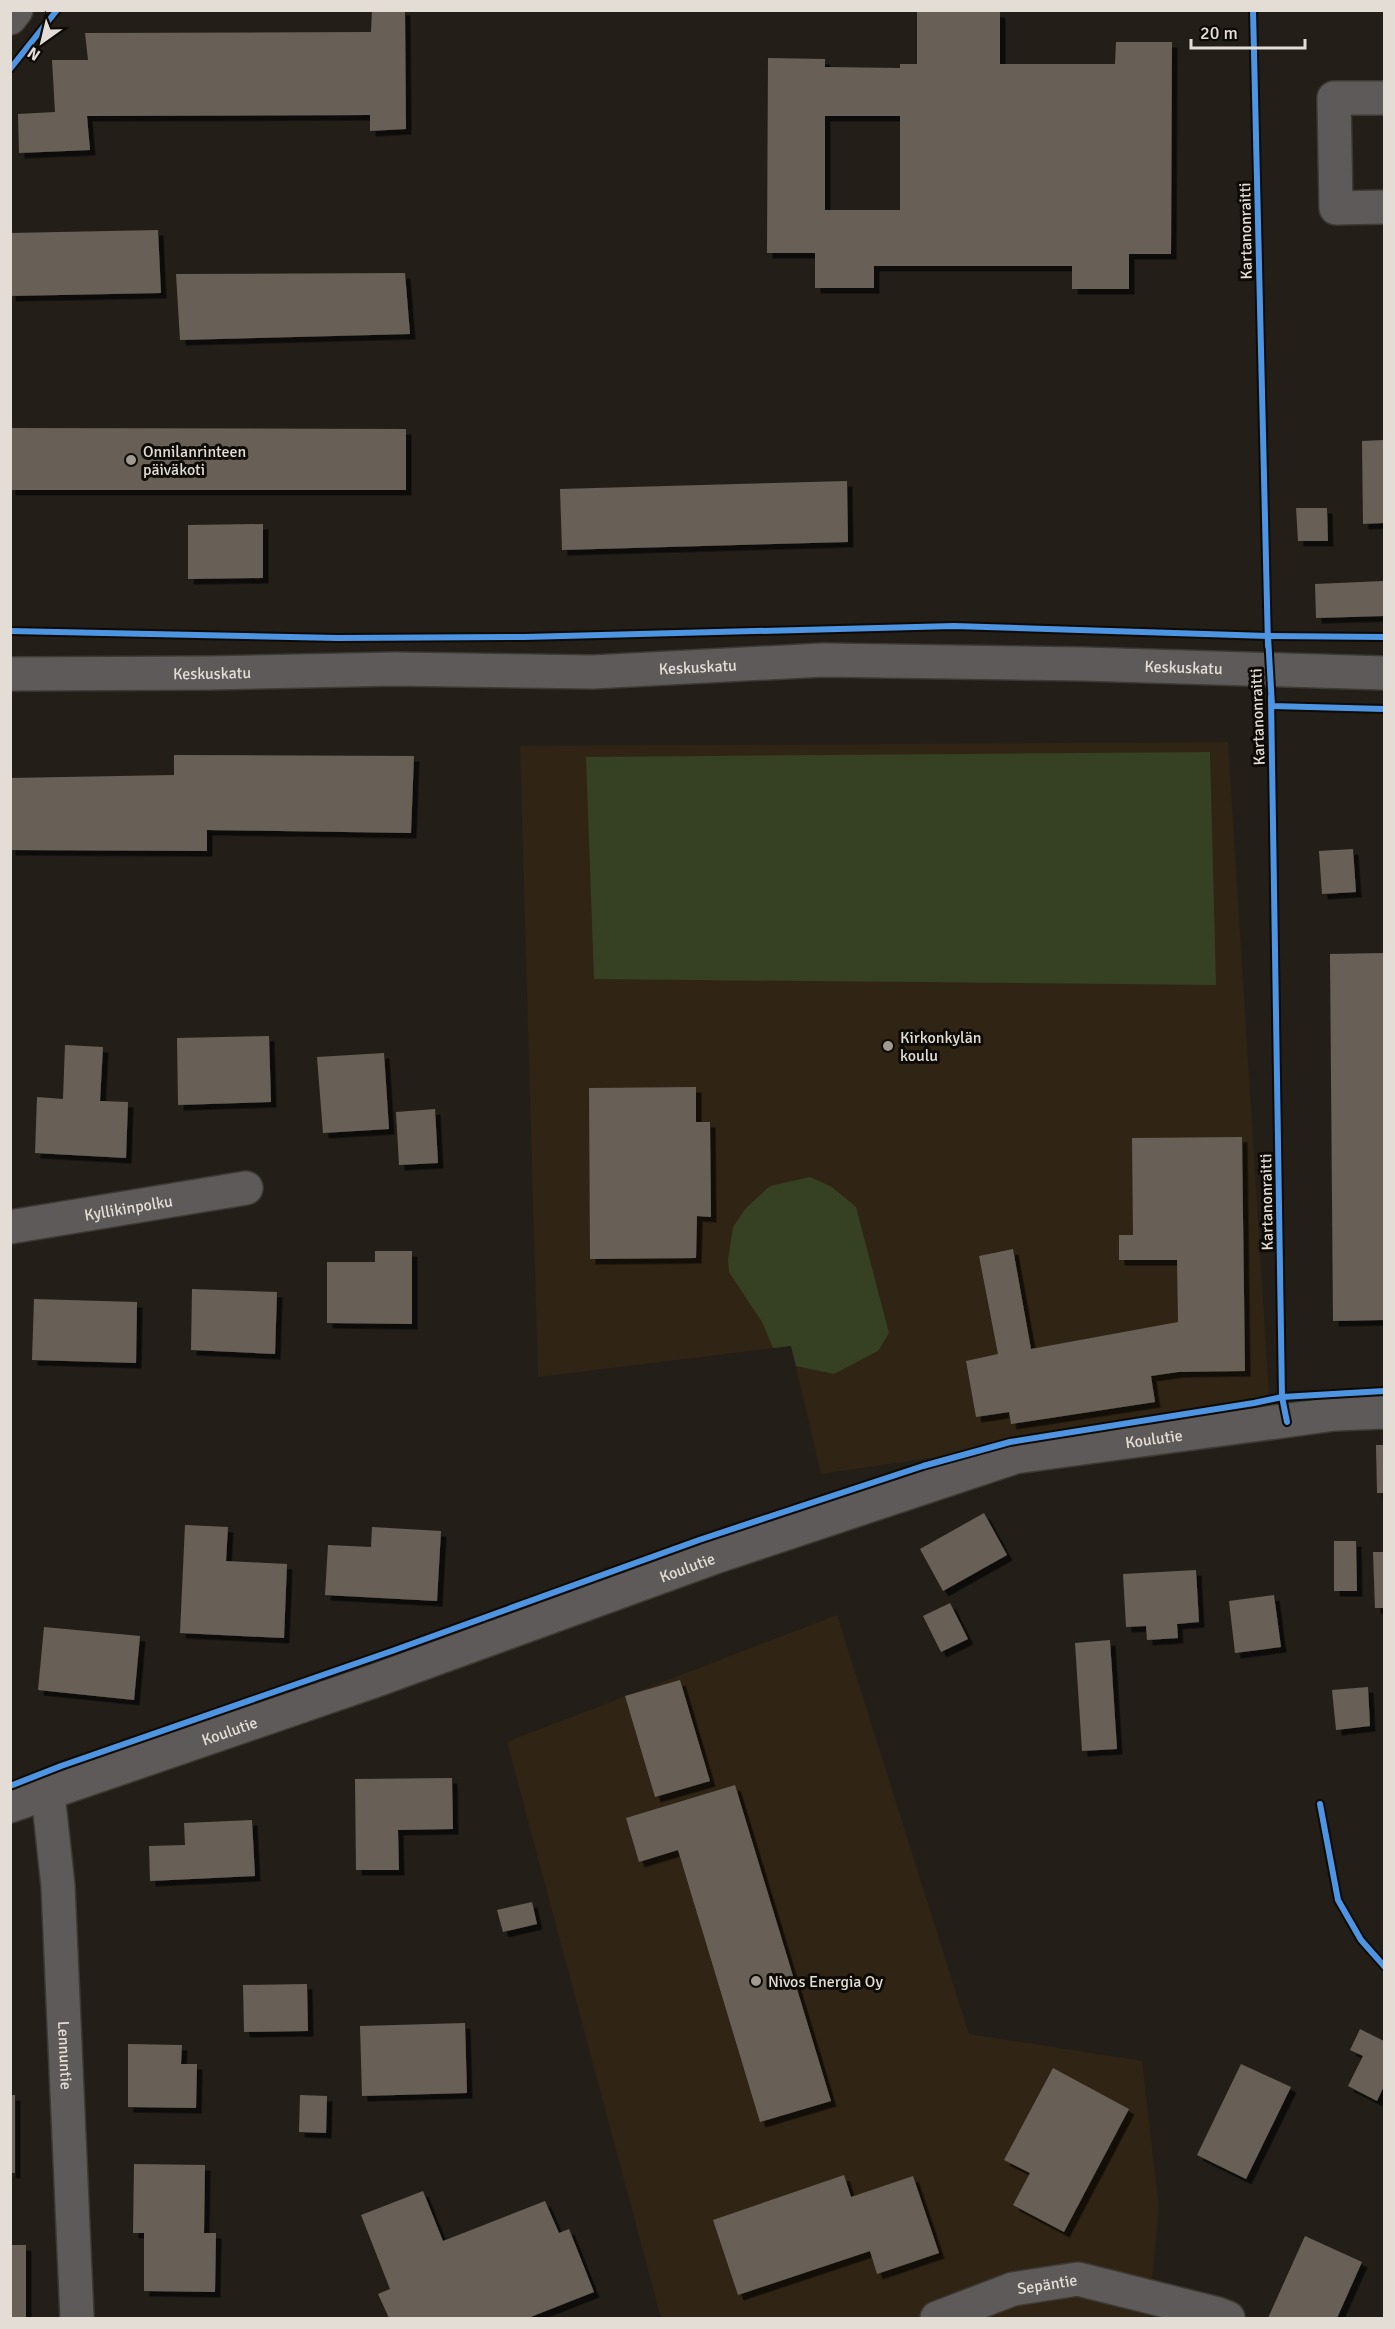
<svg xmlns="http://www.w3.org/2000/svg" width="1395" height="2329" font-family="Signika,sans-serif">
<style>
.built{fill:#302414}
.green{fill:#354122}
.building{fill:#676056;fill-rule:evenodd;filter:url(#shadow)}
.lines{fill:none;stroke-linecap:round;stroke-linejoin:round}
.minor-casing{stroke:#3d3933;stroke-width:36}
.minor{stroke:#5e5a59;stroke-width:33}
.cycleway-casing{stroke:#0e0a05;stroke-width:10}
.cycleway{stroke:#4d94e3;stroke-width:6}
.poi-dot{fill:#a09a93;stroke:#0e0a05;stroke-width:2}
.labels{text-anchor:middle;stroke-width:6;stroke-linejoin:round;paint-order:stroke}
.street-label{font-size:16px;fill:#e3ddd5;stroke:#0e0a05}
.poi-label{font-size:16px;fill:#e3ddd5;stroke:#0e0a05;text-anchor:start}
</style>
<defs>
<filter id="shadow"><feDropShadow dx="5.5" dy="5.5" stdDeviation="0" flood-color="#0009"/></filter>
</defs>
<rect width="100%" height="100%" fill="#231f18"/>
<!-- built -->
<g class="built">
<path d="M 1228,742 L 1269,1396 L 984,1450 L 821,1474 L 791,1346 L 538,1377 L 520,746 Z"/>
<path d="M 837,1615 L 969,2034 L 1142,2061 L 1159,2208 L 1148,2318 L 661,2318 L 507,1742 Z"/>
</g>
<!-- green -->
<g class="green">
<path d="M 1210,752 L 1216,985 L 594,979 L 586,757 Z"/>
<path d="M 810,1177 L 832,1187 L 856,1207 L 889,1333 L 878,1351 L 834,1374 L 796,1366 L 791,1346 L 773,1348 L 762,1322 L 729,1272 L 728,1260 L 733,1227 L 746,1208 L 770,1186 Z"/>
</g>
<!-- building -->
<g class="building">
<path d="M 372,10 L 405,10 L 406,129 L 370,131 L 370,115 L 87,116 L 90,150 L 19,153 L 18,114 L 55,112 L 52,60 L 88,60 L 85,33 L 371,32 Z"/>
<path d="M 917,11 L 1000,12 L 1000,64 L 1115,64 L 1116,42 L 1172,42 L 1171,254 L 1129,254 L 1129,289 L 1072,289 L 1072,266 L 874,266 L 874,288 L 815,288 L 815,253 L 767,253 L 768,58 L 825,59 L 825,67 L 900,68 L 900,64 L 917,64 ZM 825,116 L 900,116 L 900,210 L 825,210 Z"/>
<path d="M 158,230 L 161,293 L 10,296 L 10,233 Z"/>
<path d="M 405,273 L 410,334 L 180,340 L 176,274 Z"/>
<path d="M 10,428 L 406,429 L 406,490 L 10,490 Z"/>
<path d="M 1384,440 L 1384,523 L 1363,524 L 1362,441 Z"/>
<path d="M 847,481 L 848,542 L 562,550 L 560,489 Z"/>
<path d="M 1296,508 L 1327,508 L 1328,541 L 1298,541 Z"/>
<path d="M 263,524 L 263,578 L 188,579 L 188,525 Z"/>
<path d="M 1384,581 L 1384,616 L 1316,618 L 1315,584 Z"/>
<path d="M 174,755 L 414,756 L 411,833 L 207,830 L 207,851 L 10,850 L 10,778 L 174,775 Z"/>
<path d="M 1353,849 L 1356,892 L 1322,894 L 1319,851 Z"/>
<path d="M 1384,953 L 1384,1320 L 1333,1321 L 1330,954 Z"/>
<path d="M 269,1036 L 271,1102 L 178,1105 L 177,1038 Z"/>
<path d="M 65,1045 L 103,1047 L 100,1101 L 128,1102 L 126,1158 L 35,1153 L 37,1097 L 63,1099 Z"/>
<path d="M 384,1053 L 389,1129 L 323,1133 L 317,1057 Z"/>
<path d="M 696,1087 L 696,1122 L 710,1122 L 711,1217 L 697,1216 L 696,1258 L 590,1259 L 589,1088 Z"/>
<path d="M 435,1109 L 438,1163 L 399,1165 L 396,1112 Z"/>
<path d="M 1242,1137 L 1245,1371 L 1178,1372 L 1151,1376 L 1155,1402 L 1011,1424 L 1009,1412 L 976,1417 L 966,1361 L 998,1354 L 979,1256 L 1013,1249 L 1031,1349 L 1178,1322 L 1177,1260 L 1119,1260 L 1119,1235 L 1133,1235 L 1132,1138 Z"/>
<path d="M 375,1251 L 412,1251 L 412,1324 L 327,1323 L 327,1262 L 375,1262 Z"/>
<path d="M 192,1289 L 277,1292 L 275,1354 L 191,1350 Z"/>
<path d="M 34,1299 L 137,1302 L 136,1363 L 32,1360 Z"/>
<path d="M 1376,1445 L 1384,1445 L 1384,1493 L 1377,1493 Z"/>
<path d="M 984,1513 L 1007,1555 L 943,1591 L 920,1549 Z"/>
<path d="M 185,1525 L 228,1527 L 226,1561 L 287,1564 L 284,1638 L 180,1633 Z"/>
<path d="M 372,1527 L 441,1531 L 437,1601 L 325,1595 L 328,1545 L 371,1547 Z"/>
<path d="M 1334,1541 L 1356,1541 L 1357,1591 L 1334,1591 Z"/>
<path d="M 1373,1552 L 1384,1552 L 1384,1608 L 1375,1608 Z"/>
<path d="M 1196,1570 L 1199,1622 L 1177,1624 L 1178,1638 L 1147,1640 L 1146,1626 L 1126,1627 L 1123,1574 Z"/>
<path d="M 1274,1595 L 1281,1647 L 1235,1653 L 1229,1601 Z"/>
<path d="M 950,1603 L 968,1639 L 941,1652 L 923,1616 Z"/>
<path d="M 44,1627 L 140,1636 L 134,1700 L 38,1690 Z"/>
<path d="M 1110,1640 L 1117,1749 L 1082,1751 L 1075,1643 Z"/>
<path d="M 680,1680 L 710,1781 L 655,1797 L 625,1696 Z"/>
<path d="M 1368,1687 L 1370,1726 L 1336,1730 L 1332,1690 Z"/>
<path d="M 452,1778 L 453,1829 L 398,1830 L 399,1870 L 356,1870 L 355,1779 Z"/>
<path d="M 735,1785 L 831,2101 L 760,2122 L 678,1850 L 639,1862 L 626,1818 Z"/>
<path d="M 252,1820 L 255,1876 L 150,1881 L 149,1846 L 185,1845 L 184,1823 Z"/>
<path d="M 532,1902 L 537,1924 L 503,1932 L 497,1910 Z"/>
<path d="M 307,1984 L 308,2031 L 244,2032 L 243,1985 Z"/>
<path d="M 465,2023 L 467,2093 L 362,2096 L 360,2026 Z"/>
<path d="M 1360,2029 L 1384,2041 L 1384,2086 L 1377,2101 L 1348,2086 L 1363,2056 L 1350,2050 Z"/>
<path d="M 128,2044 L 182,2045 L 181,2064 L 197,2064 L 196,2108 L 128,2107 Z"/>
<path d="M 1241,2064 L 1291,2087 L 1246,2179 L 1197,2155 Z"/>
<path d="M 1053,2068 L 1129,2109 L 1064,2232 L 1013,2205 L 1030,2173 L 1004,2160 Z"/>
<rect x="10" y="2095" width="5" height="78"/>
<path d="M 300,2095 L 327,2096 L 326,2133 L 299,2132 Z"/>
<path d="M 134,2164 L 205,2165 L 204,2233 L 216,2233 L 215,2292 L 144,2291 L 144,2233 L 133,2233 Z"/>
<path d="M 844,2175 L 851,2197 L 913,2176 L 939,2253 L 877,2274 L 870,2251 L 738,2295 L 713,2220 Z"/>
<path d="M 423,2191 L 443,2241 L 545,2201 L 559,2233 L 569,2229 L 594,2292 L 528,2318 L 389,2318 L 378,2294 L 390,2289 L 361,2215 Z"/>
<path d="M 1305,2236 L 1362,2262 L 1337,2318 L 1268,2318 Z"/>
<rect x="10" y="2245" width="16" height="73"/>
</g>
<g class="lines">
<defs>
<g id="minor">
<path d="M 10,18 L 16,10"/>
<path d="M 1384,98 L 1334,98 L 1336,208 L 1384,207"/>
<path id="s1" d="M 10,674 L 209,673 L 395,669 L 593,672 L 823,660 L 1083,664 L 1384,673"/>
<path id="s2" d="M 10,1227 L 246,1188"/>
<path id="s3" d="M 48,1794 L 58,1886 L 77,2318"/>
<path id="s4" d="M 10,1806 L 374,1681 L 715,1557 L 1015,1457 L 1335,1414 L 1384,1412"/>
<path id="s5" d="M 937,2318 L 1013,2289 L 1078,2279 L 1218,2314 L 1228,2318"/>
</g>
</defs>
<!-- minor casing -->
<use href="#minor" class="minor-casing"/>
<!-- minor -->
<use href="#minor" class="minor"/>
<defs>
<g id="cycleway">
<path d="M 1253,10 L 1268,646"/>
<path d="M 10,69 L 57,10"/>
<path d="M 10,631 L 338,638 L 524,637 L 954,626 L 1268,636 L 1272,706 L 1384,709"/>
<path d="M 1268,636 L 1384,637"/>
<path d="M 1271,697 L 1282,1397 L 1287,1422"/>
<path d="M 10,1786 L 61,1766 L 392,1651 L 699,1540 L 923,1466 L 1010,1442 L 1254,1403 L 1282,1397 L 1384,1391"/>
<path d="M 1320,1804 L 1338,1900 L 1361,1940 L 1384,1966"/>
</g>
</defs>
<!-- cycleway casing -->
<use href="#cycleway" class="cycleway-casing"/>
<!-- cycleway -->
<use href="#cycleway" class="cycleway"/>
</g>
<!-- markers -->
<g class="poi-dot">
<circle cx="131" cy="460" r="6"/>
<circle cx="888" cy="1046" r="6"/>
<circle cx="756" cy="1981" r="6"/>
</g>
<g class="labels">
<!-- street labels -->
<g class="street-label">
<text transform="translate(1245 231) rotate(-91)" y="6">Kartanonraitti</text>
<text dy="6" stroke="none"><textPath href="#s1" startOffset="688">Keskuskatu</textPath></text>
<text dy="6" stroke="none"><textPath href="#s1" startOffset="1174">Keskuskatu</textPath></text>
<text dy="6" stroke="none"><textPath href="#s1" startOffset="202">Keskuskatu</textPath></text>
<text transform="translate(1257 717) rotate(-92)" y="6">Kartanonraitti</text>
<text transform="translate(1266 1202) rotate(-91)" y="6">Kartanonraitti</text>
<text dy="6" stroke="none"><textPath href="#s2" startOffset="120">Kyllikinpolku</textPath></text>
<text dy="6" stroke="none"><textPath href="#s4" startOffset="1204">Koulutie</textPath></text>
<text dy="6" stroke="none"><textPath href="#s4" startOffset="718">Koulutie</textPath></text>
<text dy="6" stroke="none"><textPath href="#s4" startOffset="232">Koulutie</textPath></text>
<text dy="6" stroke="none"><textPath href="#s3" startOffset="262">Lennuntie</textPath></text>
<text dy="6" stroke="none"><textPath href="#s5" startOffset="116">Sepäntie</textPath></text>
</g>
<!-- poi labels -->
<g class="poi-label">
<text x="143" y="457">Onnilanrinteen<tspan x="143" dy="18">päiväkoti</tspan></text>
<text x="900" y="1043">Kirkonkylän<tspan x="900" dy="18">koulu</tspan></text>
<text x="768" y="1987">Nivos Energia Oy</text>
</g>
</g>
<!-- border -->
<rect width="1395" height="2329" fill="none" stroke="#e3ddd5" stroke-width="24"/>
<!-- north arrow -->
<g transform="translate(42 42) rotate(214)" stroke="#0e0a05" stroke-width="4.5" paint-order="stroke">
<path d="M0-4.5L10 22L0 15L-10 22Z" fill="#e3ddd5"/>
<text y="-9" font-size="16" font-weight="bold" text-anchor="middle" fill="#e3ddd5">N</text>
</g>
<!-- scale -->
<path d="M1191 39v9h114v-9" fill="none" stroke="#e3ddd5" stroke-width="3"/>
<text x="1200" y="39" font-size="18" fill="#e3ddd5" stroke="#0e0a05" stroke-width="4.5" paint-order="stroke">20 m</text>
</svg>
